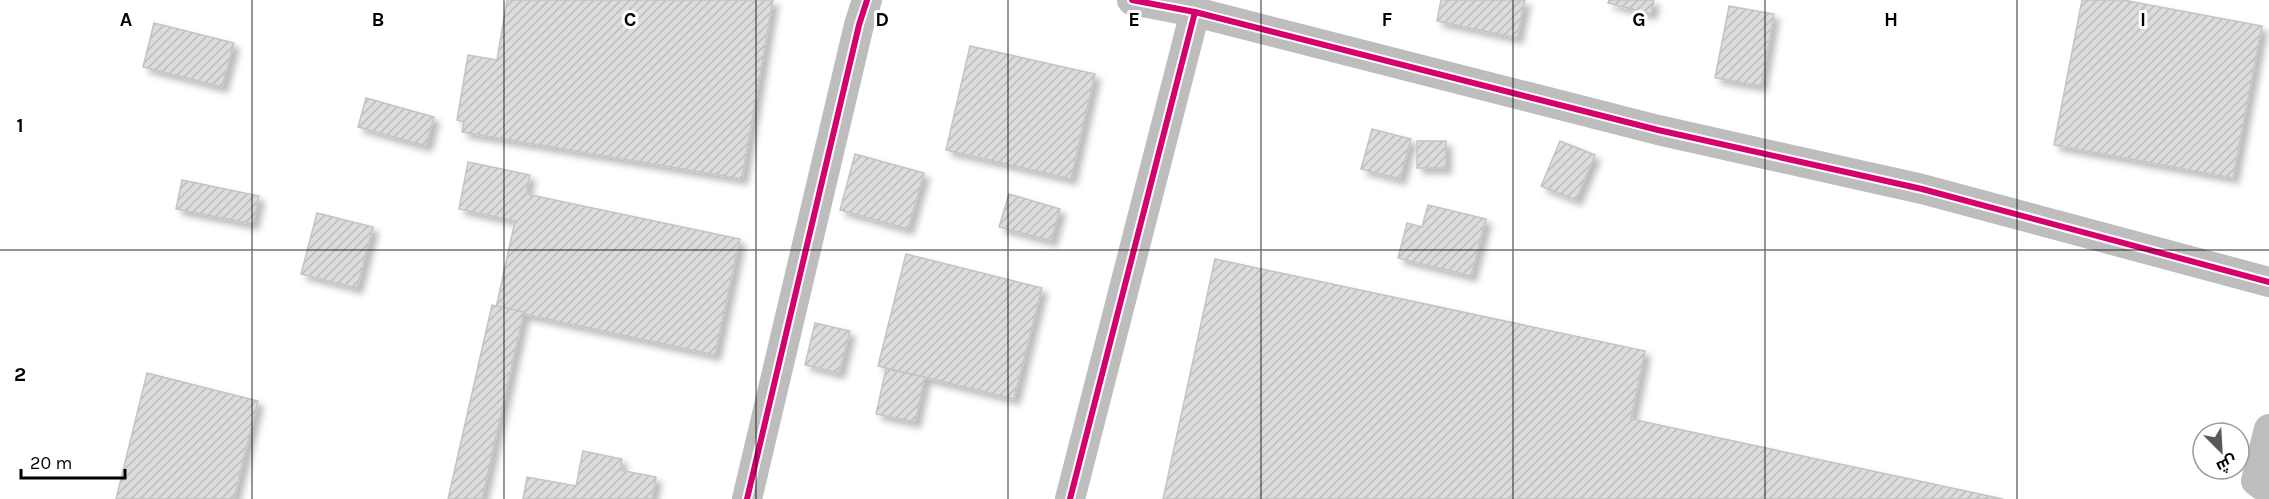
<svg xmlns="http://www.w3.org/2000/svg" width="2269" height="499" font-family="Karla,Cairo,sans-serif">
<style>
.building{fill:url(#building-hatch);stroke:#c4c4c4;stroke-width:1.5;filter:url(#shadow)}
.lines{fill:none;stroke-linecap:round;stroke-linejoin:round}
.minor{stroke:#bdbdbd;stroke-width:30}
.cycleway-casing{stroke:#fff;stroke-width:10}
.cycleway{stroke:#d6006c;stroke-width:6}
.grid{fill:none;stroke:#000;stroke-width:1.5;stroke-opacity:0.55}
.grid-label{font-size:20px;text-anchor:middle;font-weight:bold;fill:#000;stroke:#fff;stroke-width:6;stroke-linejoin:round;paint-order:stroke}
</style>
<defs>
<pattern id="building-hatch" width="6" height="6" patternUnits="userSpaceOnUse" patternTransform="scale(1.5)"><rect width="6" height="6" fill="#dcdcdc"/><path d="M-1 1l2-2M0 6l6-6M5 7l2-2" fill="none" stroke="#bbb"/></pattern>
<filter id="shadow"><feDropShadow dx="5.5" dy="5.5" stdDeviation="3" flood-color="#0004"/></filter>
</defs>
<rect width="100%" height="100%" fill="#fff"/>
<!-- building -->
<g class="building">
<path d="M 507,0 L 773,0 L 742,179 L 462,132 L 464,122 L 457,120 L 468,55 L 497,60 Z"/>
<path d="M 1441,0 L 1525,0 L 1517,38 L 1437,21 Z"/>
<path d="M 1609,0 L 1654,0 L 1651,14 L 1608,3 Z"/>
<path d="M 2082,0 L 2123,0 L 2262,26 L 2233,178 L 2054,145 Z"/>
<path d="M 1729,6 L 1774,14 L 1761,86 L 1715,78 Z"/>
<path d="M 154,23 L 234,43 L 222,87 L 143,67 Z"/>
<path d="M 970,46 L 1095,74 L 1071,179 L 946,150 Z"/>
<path d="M 366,98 L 434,117 L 426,146 L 358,127 Z"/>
<path d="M 1372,129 L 1411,139 L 1400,179 L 1361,169 Z"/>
<rect x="1417" y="141" width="29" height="27"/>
<path d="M 1560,141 L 1595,155 L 1576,200 L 1541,186 Z"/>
<path d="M 855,154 L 924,173 L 908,229 L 840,210 Z"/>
<path d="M 468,162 L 530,175 L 526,194 L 740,239 L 715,355 L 496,308 L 515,221 L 459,209 Z"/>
<path d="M 182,180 L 259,196 L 253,224 L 176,209 Z"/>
<path d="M 1009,194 L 1060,209 L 1051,241 L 999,227 Z"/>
<path d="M 1428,205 L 1486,219 L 1471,276 L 1398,258 L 1407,223 L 1422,227 Z"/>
<path d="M 317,213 L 373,227 L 357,288 L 301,274 Z"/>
<path d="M 906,254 L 1042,288 L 1014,399 L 878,366 Z"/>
<path d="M 1215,259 L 1645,351 L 1631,419 L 2003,499 L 1163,499 Z"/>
<path d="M 492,305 L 524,312 L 482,499 L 448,499 Z"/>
<path d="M 815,323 L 850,331 L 839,373 L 805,365 Z"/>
<path d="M 886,369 L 925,377 L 915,422 L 876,414 Z"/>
<path d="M 147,373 L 258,401 L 234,499 L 116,499 Z"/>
<path d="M 583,451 L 622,459 L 620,470 L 656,477 L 652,499 L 523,499 L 527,477 L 576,486 Z"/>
</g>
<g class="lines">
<!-- minor -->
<g class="minor">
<path d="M 1132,0 L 1195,12 L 1658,130 L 1922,189 L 2269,282"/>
<path d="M 2269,429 L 2256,481 L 2269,490"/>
<path d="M 747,499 L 859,25 L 867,0"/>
<path d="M 1070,499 L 1195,12"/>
</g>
<defs>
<g id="cycleway">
<path d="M 1132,0 L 1195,12 L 1658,130 L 1922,189 L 2269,282"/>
<path d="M 747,499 L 859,25 L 867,0"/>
<path d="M 1070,499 L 1195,12"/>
</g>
</defs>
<!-- cycleway casing -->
<use href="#cycleway" class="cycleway-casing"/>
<!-- cycleway -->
<use href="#cycleway" class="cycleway"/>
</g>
<!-- grid -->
<path class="grid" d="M 252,0 L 252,499M 504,0 L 504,499M 756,0 L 756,499M 1008,0 L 1008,499M 1261,0 L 1261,499M 1513,0 L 1513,499M 1765,0 L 1765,499M 2017,0 L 2017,499M 0,250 L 2269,250"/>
<g class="grid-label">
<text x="126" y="26">A</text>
<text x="378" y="26">B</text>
<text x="630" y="26">C</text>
<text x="882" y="26">D</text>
<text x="1134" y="26">E</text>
<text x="1387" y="26">F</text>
<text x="1639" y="26">G</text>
<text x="1891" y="26">H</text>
<text x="2143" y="26">I</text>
<text x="20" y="132">1</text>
<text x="20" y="381">2</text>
</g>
<!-- north arrow -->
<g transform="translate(2221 451) rotate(156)"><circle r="28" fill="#ffffff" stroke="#999999" stroke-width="1.5"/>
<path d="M0-4.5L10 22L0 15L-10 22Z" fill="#595959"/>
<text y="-9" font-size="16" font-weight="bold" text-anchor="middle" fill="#000000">ش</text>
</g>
<!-- scale -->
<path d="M21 469v9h104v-9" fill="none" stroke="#000000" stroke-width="3"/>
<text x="30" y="469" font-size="18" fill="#000000" stroke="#ffffff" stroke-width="4.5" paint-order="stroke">20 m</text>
</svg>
